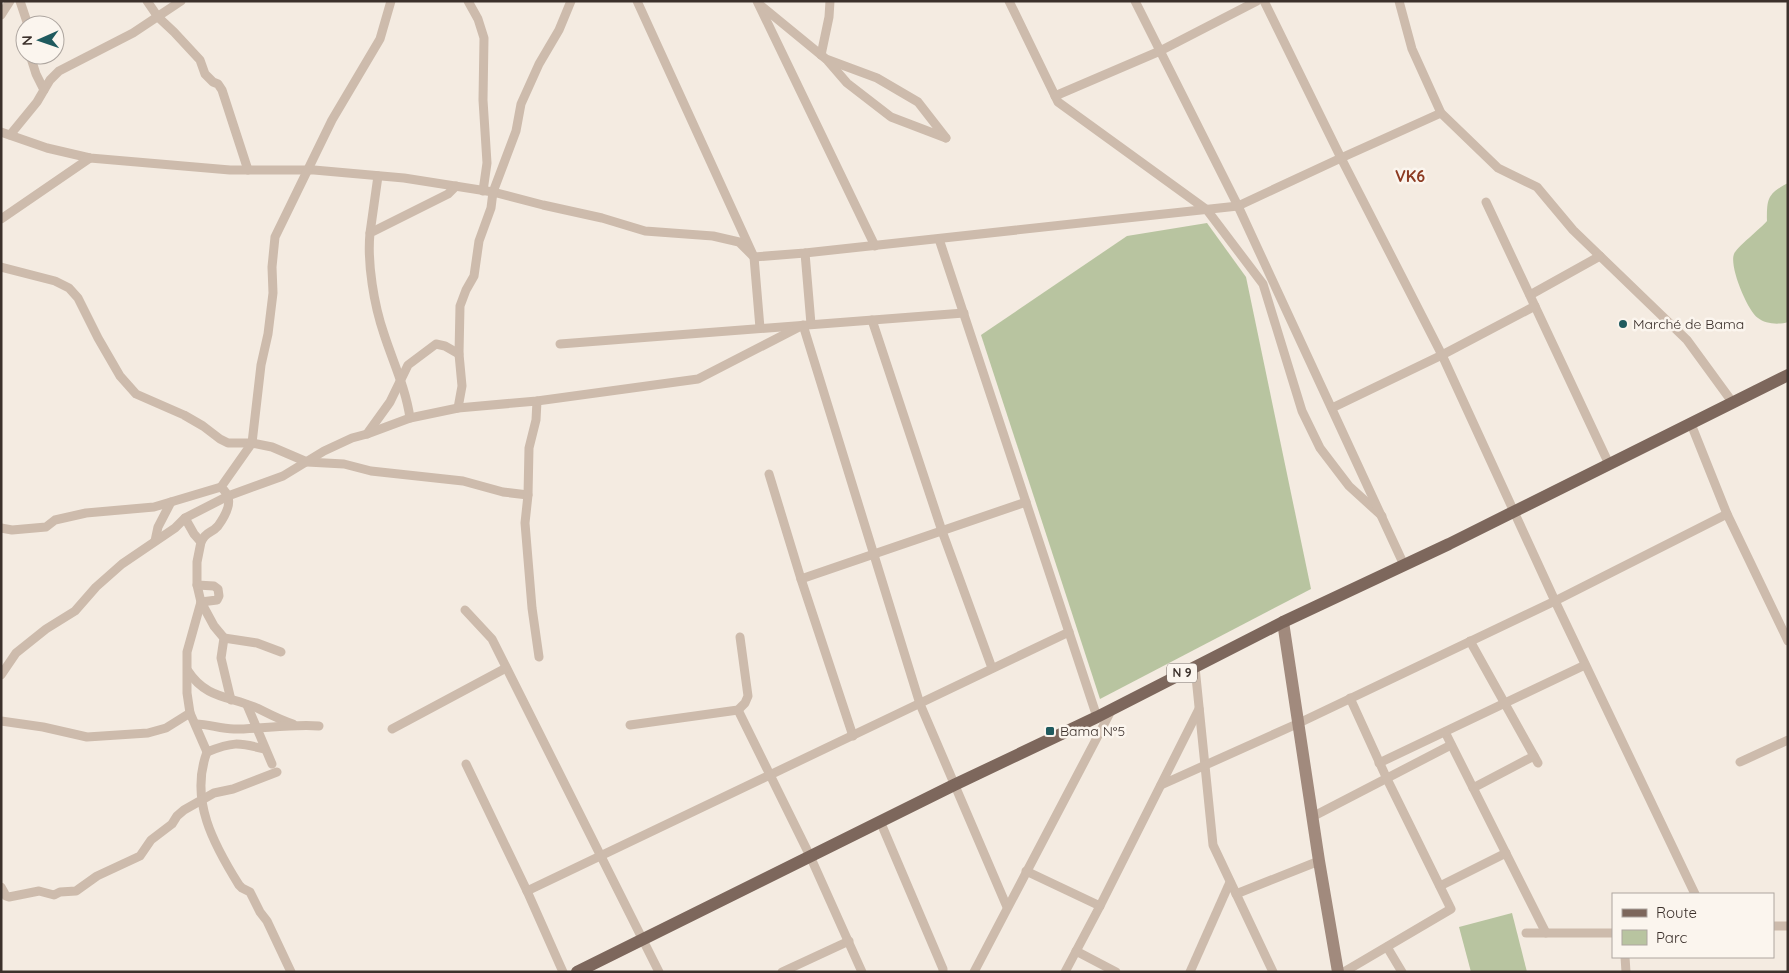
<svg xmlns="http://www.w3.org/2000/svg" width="1789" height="973" font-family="Quicksand,sans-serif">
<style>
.green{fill:#b8c4a0}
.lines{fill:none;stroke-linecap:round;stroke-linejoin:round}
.street{stroke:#cdbbac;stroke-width:9}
.secondary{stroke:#a18a7d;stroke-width:12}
.primary{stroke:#7d675c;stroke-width:12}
.poi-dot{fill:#1f5a5e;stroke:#fbf5ee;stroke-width:2}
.labels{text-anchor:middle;stroke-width:5;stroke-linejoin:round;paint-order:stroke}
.shield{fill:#fbf5ee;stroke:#756b66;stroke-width:1}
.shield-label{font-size:12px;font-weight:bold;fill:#3b302b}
.poi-label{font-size:14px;fill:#3b302b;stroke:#fbf5ee;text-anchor:start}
.quarter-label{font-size:16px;font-weight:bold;fill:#8c3b22;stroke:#fbf5ee}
</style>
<rect width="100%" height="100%" fill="#f4ebe1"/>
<!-- green -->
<g class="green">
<path d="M 1788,183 L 1788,322 C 1779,325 1765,324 1758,318 C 1747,310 1729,266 1734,254 C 1736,248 1761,228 1767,221 C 1767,199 1767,194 1788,183 Z"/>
<path d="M 1207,223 L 1246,277 L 1311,589 L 1100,699 L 981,335 L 1127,236 Z"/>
<path d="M 1512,913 L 1527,972 L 1471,972 L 1459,927 Z"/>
</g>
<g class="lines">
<!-- street -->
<g class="street">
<path d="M 20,1 L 28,25"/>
<path d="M 147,1 L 158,17 L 174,32 L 200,60 L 205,74 L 213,82 L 218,84 L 222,90 L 248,170"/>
<path d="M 468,1 L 478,19 L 484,38 L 483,100 L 487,163 L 483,191"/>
<path d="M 637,1 L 754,257 L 760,328"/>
<path d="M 757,1 L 875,246"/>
<path d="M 1009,1 L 1058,102 L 1207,210 L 1263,284 L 1302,411 L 1320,448 L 1349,486 L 1382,516"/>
<path d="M 1135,1 L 1238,206 L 1404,565"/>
<path d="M 1264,1 L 1341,158 L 1442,355 L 1555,601 L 1695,894"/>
<path d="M 1399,1 L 1412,49 L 1441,113 L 1498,168 L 1537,187 L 1573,230 L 1687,340 L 1733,403"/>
<path d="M 759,4 L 826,59 L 877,78 L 918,102 L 946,138"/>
<path d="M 1,15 L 10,1"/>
<path d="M 30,55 L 36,74 L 44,90 L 50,80 L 59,71 L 133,33 L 181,1"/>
<path d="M 821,55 L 829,17 L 830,1"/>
<path d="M 828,61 L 847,83 L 891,117 L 946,138"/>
<path d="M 1055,96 L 1160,51 L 1257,1"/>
<path d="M 1,132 L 47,148 L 90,158 L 230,170 L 314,170 L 404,178 L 493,192 L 543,205 L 602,218 L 645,231 L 713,236 L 739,242 L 754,257 L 805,253 L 1238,206 L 1341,158 L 1441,113"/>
<path d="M 10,135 L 37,102 L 44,90"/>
<path d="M 1486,202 L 1609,464"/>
<path d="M 1,219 L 90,158"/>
<path d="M 370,233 L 378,176"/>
<path d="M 939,239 L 1097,717"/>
<path d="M 805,253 L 811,324"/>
<path d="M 1,267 L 55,281 L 69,288 L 78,298 L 98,338 L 120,376 L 136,394 L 184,415 L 203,426 L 220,439 L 228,443 L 252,443 L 272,447 L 307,462 L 344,464 L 371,471 L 463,481 L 503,492 L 528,495"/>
<path d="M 1530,295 L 1600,256"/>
<path d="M 872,320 L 942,531 L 992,668"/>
<path d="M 560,344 L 964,313"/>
<path d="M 537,401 L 536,420 L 529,448 L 528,495 L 525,523 L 532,608 L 539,657"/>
<path d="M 458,408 L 462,386 L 459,354 L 460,306 L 466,290 L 474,276 L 479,241 L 491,208 L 493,192 L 516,131 L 521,104 L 539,64 L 559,30 L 571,1"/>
<path d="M 1332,408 L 1442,355 L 1535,306"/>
<path d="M 410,418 C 406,389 393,362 384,334 C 374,305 367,263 370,233 L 448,194 L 456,186"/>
<path d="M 1691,424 L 1727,514 L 1788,641"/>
<path d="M 367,434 L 390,402 L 408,365 L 436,344 L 445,346 L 459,354"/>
<path d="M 769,474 L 801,579 L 853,736"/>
<path d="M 185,518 L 194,534 L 201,542 L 197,562 L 197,585 L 201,602 L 187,652 L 187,693 L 190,713"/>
<path d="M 1,528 L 12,530 L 46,527 L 55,520 L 86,513 L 154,507 L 221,487"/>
<path d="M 155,541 L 158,527 L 171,502"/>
<path d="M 201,542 C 206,531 211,534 218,526 C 223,519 231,506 228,497 C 227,493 224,490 221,487 L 252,443 L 261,365 L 268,334 L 273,293 L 272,267 L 275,237 L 332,120 L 380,39 L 391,1"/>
<path d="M 801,579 L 1026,502"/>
<path d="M 197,585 L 214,586 L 218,589 L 219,596 L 217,600 L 201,602"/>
<path d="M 201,602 L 214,626 L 224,638 L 221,658 L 231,700"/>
<path d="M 465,610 L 492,639 L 659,972"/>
<path d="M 224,638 L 257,643 L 281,652"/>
<path d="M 1470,641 L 1538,763"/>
<path d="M 1195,667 L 1213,845 L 1273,972"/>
<path d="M 188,671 C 206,699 230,696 257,708 C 269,714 280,720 293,724"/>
<path d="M 1,675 L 16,653 L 46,629 L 75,611 L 96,587 L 122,564 L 175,528 L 185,518 L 228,496 L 283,476 L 324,451 L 352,438 L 367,434 L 410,418 L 458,408 L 537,401 L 698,379 L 803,325 L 920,704 L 1007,907"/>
<path d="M 247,705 L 272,764"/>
<path d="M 738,710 L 810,856 L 862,972"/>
<path d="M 1,721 L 43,727 L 87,737 L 148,733 L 166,728 L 190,713 L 207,752 C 232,742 238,742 264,749"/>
<path d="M 196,724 C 209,724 220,729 234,729 C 262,729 290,724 319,726"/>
<path d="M 630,725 L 738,710 L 745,703 L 748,696 L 740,637"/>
<path d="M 392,729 L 506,668"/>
<path d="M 1445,732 L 1546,933"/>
<path d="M 207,752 C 189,800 214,845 239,885 L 242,888 L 250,892 L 260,912 L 267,921 L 291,972"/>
<path d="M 1740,762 L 1788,740"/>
<path d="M 1379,763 L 1585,665"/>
<path d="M 466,764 L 527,891 L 563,972"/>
<path d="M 1161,785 L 1299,723 L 1555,601 L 1727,514"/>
<path d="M 1473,788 L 1534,756"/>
<path d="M 1312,817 L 1451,745"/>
<path d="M 880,821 L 943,969 L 943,972"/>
<path d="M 1026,871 L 1100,906"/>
<path d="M 1440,886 L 1506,853"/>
<path d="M 1,887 L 6,896 L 9,897 L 39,891 L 54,895 L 60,892 L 76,891 L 97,876 L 140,856 L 151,840 L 172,824 L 177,816 L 184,810 L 214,793 L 233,789 L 277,772"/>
<path d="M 527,891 L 1069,632"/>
<path d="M 1236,894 L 1319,861"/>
<path d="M 1773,926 L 1788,926"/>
<path d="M 1526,933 L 1613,933"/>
<path d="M 1387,947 L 1402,972"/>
<path d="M 1076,951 L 1116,972"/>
<path d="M 1625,957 L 1626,972"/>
<path d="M 782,972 L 849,941"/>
<path d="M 974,972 L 1112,709"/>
<path d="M 1065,972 L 1100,906 L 1199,709"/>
<path d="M 1190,972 L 1230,882"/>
<path d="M 1344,972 L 1451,909 L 1387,779 L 1350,698"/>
</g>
<!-- secondary -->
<path class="secondary" d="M 1283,622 L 1319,861 L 1338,972"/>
<!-- primary -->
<path class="primary" d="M 577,972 L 954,785 L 1097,717 L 1283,622 L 1449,544 L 1788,375"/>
</g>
<!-- markers -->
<g class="poi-dot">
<circle cx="1623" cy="324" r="5"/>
<rect x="1045" y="726" width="10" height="10" rx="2.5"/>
</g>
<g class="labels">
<!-- shield labels -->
<rect class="shield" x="1167" y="663.5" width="30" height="19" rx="4"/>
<g class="shield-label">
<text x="1182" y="677">N 9</text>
</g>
<!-- poi labels -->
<g class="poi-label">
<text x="1633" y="329">Marché de Bama</text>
<text x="1060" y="736">Bama N°5</text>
</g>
<!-- quarter labels -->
<g class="quarter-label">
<text x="1410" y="182">VK6</text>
</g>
</g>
<!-- border -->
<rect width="1789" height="973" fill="none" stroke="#3b302b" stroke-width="5"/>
<!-- legend -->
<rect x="1612" y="893" width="162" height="65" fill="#fbf5ee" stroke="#aea6a0"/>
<rect x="1622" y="909" width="25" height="8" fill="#7d675c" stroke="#aea6a0"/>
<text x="1656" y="918" font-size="15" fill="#3b302b">Route</text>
<rect x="1622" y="930" width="25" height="15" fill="#b8c4a0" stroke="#aea6a0"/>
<text x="1656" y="943" font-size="15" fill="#3b302b">Parc</text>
<!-- north arrow -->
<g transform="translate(40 40) rotate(268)"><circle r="24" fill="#fbf5ee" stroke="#aea6a0"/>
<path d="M0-4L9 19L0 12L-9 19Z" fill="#1f5a5e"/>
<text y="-8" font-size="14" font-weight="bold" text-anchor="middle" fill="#3b302b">N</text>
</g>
</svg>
